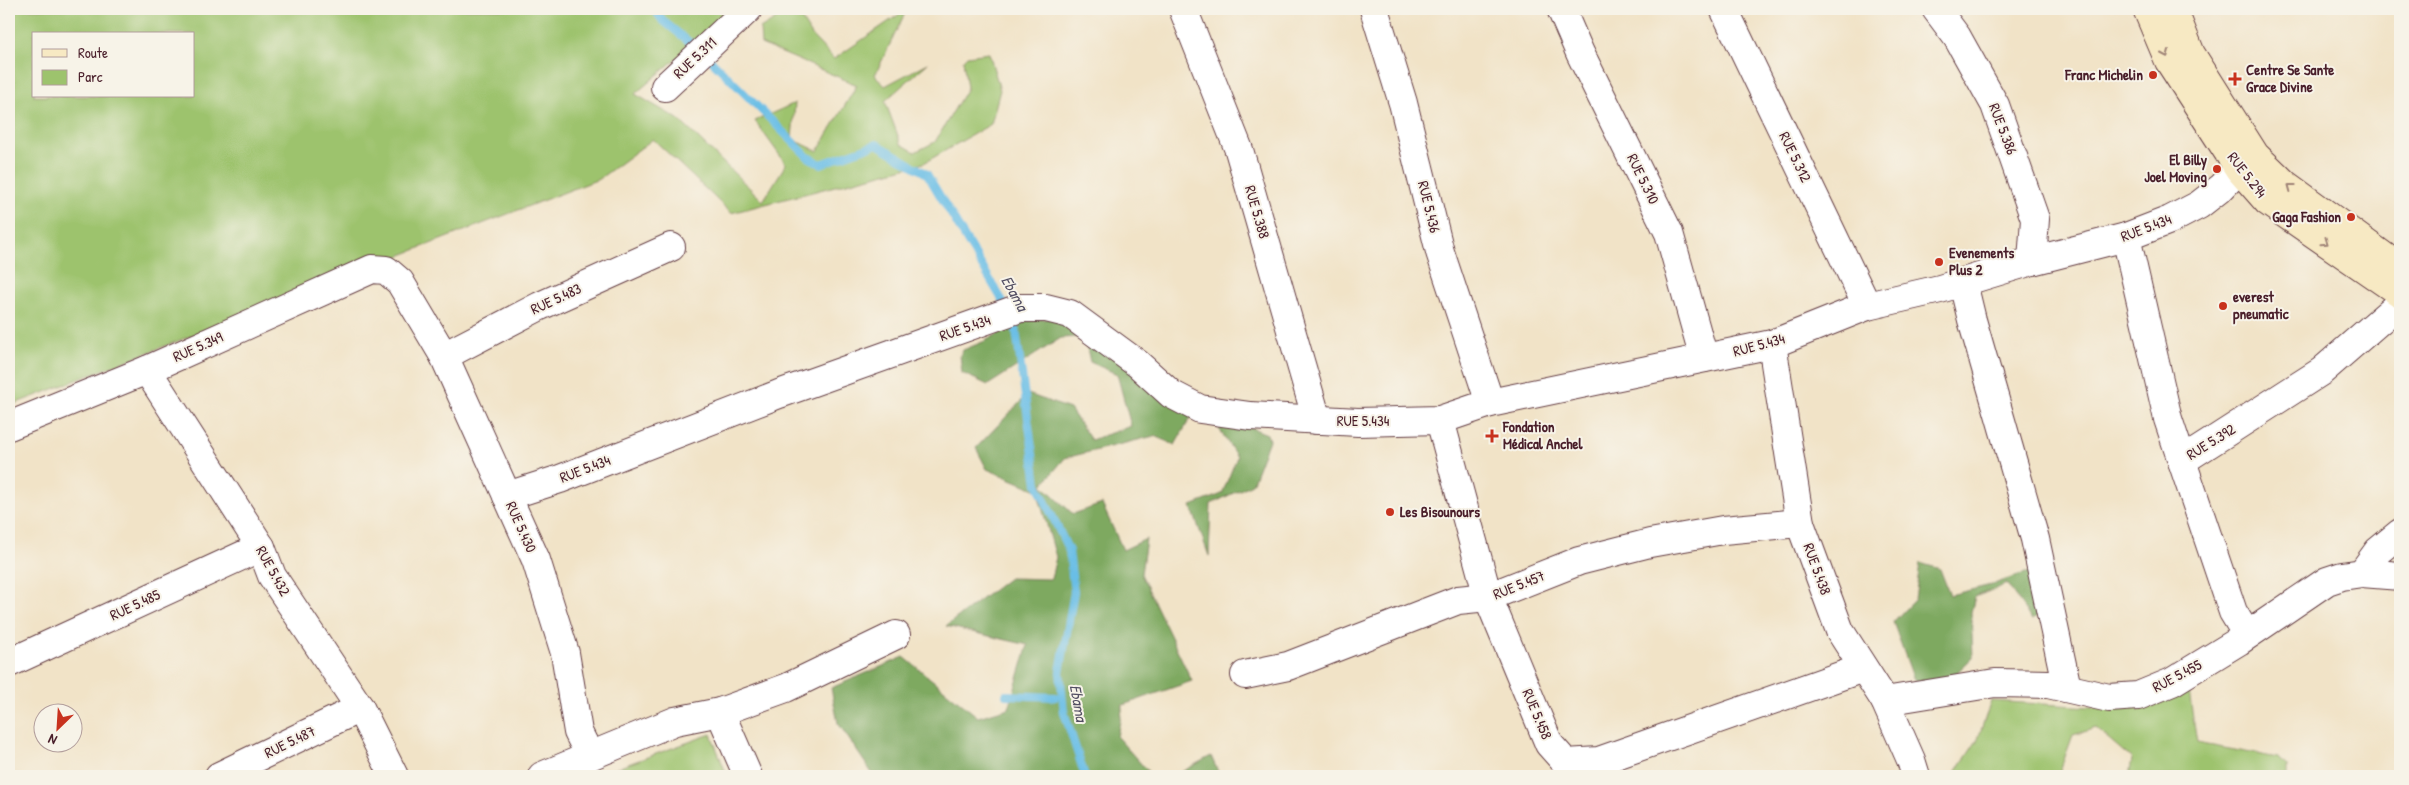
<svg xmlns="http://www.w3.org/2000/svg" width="2409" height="785" font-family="'Patrick Hand',sans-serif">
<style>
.green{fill:#9dc36d;stroke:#74714c;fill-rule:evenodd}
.forest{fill:#7ea960;stroke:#646446}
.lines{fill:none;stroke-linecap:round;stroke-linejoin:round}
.stream{stroke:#69bee6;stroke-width:8}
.street-casing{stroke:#633c42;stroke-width:30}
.secondary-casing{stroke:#633c42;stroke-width:30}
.street{stroke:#fff;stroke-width:28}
.secondary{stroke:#f7e9c3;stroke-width:28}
.oneway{stroke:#a08477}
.poi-dot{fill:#c8321e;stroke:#f7f3e8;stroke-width:2}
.labels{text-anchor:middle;stroke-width:4;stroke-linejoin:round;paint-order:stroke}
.street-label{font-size:15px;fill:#4a1f2b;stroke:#f7f3e8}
.poi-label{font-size:15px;font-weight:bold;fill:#4a1f2b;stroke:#f7f3e8;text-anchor:start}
.water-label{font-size:16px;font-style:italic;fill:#534f63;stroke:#f7f3e8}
</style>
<rect width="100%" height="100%" fill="#f7f3e8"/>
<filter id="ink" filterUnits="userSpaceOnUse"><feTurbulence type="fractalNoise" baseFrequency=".02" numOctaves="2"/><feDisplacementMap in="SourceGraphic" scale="10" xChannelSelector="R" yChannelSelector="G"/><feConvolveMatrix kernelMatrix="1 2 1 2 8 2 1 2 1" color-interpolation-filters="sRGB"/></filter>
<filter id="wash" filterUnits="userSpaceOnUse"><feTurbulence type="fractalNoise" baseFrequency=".0096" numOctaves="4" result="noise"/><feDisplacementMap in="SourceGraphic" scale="20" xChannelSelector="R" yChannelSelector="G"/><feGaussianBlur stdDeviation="1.12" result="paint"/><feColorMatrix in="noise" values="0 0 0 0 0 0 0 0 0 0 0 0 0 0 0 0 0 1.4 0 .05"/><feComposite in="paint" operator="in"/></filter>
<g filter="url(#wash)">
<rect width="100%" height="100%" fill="#f1e3c7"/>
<!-- green -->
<g class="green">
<path d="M 9,9 L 734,9 L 635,94 L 678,119 L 763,201 L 786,164 L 755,121 L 795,103 L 792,139 L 818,151 L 857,85 L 761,44 L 760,29 L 792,9 L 795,9 L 813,37 L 834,59 L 907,9 L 875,75 L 885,86 L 928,63 L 885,101 L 901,144 L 915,152 L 935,142 L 967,88 L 963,60 L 967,56 L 989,53 L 1000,90 L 991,124 L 924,163 L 731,213 L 653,139 L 599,179 L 9,406 ZM 34,34 L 194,34 L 194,96 L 34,96 Z"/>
<path d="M 2189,691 L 2197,743 L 2278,758 L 2288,766 L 2288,776 L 2129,776 L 2132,759 L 2096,728 L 2073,735 L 2058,776 L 1994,776 L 1956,772 L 1978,739 L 1991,701 L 2109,708 Z"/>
<path d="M 711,734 L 727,776 L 595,776 Z"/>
</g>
<!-- forest -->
<g class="forest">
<path d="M 1089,315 L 1187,402 L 1267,434 L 1269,440 L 1252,484 L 1211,504 L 1209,556 L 1191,506 L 1222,494 L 1237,457 L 1218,427 L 1191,417 L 1175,445 L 1154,436 L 1065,458 L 1042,485 L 1073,514 L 1102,504 L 1123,550 L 1146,539 L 1141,574 L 1192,681 L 1123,705 L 1117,737 L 1152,776 L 874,776 L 838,723 L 831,688 L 904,657 L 978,717 L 1009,708 L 1028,645 L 946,626 L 1009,578 L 1051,579 L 1056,557 L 1037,490 L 987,469 L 976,448 L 1028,394 L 1070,409 L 1091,440 L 1131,426 L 1117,374 L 1090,362 L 1085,339 L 1079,337 L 1061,338 L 988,385 L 962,373 L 960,355 L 963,350 L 985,341 L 1021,321 Z"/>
<path d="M 1920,563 L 1940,569 L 1950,595 L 1991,585 L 2032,571 L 2037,617 L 2032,620 L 2007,584 L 1975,597 L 1971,612 L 1973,657 L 1945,684 L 1914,680 L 1893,622 L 1915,599 Z"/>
<path d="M 1211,756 L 1220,776 L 1174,776 Z"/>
</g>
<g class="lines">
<!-- stream -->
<g class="stream">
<path d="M 654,9 L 662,20 L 708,57 L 808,157 L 821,164 L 877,144 L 927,174 L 1004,303 L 1014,316 L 1037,484 L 1069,551 L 1074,592 L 1060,672 L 1064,712 L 1085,776"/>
<path d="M 1006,695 L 1055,697"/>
</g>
</g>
</g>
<g filter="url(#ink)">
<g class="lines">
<defs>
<g id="street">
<path d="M 1183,9 L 1239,150 L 1317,420"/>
<path d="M 1374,9 L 1403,103 L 1440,252 L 1490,403"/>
<path d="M 1561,9 L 1580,53 L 1669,233 L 1704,358"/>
<path d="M 1724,9 L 1867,306"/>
<path d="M 1936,9 L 1957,37 L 1995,105 L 2035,219 L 2032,261"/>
<path d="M 665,87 L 748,9"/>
<path d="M 2126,237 L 2168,419 L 2182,461 L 2322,371 L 2400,303"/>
<path d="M 1963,283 L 1972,320 L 2035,539 L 2067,688"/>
<path d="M 1772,344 L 1800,523 L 1840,631 L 1885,701 L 1911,760 L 1916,776"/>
<path d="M 444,356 L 540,306 L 671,247"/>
<path d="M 147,370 L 261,547 L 272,576 L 360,708 L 394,776"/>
<path d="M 1440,420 L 1488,597 L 1549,744 L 1566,763 L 1599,761 L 1863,668"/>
<path d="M 9,426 L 147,370 L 372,269 L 386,270 L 400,282 L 444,356 L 536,560 L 565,653 L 578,732 L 590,756 L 542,776"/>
<path d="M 2182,461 L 2233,612 L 2247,635"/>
<path d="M 507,496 L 560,479 L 779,394 L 1020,308 L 1046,308 L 1070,314 L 1138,364 L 1171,394 L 1200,409 L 1250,416 L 1358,422 L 1440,420 L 1490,403 L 1772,344 L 1867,306 L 1940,289 L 2032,261 L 2126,237 L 2170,220 L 2199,205 L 2222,187 L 2239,169"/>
<path d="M 2362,573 L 2400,576"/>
<path d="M 9,663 L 261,547"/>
<path d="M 1245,675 L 1288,666 L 1458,600 L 1488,597 L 1579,561 L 1650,543 L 1723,530 L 1800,523"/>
<path d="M 1885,701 L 1995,683 L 2048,684 L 2109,698 L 2138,696 L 2172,682 L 2239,641 L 2327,581 L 2342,576 L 2362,573 L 2378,551 L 2400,533"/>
<path d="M 720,712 L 748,776"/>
<path d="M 590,756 L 675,721 L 720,712 L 786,688 L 896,635"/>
<path d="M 219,776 L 360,708"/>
</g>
<g id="secondary">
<path d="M 2147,9 L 2169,61 L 2239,169 L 2268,202 L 2400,293"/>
<path d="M 2173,9 L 2191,54 L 2255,155 L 2285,184 L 2400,268"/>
</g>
</defs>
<!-- street casing -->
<use href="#street" class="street-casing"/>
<!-- secondary casing -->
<use href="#secondary" class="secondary-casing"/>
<!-- street -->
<use href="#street" class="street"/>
<!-- secondary -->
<use href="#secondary" class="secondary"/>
</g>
<!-- one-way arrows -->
<defs><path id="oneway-chevron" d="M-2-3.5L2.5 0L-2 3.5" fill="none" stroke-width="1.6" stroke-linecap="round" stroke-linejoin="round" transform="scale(1.25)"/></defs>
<g class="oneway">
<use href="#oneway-chevron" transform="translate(2166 54) rotate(66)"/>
<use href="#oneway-chevron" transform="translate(2291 187) rotate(-143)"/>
<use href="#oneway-chevron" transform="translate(2325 242) rotate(35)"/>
</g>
</g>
<!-- markers -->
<g class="poi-dot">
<circle cx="2153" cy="75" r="5"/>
<path d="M2232.5 71.5h5v5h5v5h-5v5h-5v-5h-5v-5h5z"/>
<circle cx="2217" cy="169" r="5"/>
<circle cx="2351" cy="217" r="5"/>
<circle cx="1939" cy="262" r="5"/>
<circle cx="2223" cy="306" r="5"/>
<path d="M1489.5 428.5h5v5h5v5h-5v5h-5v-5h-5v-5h5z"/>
<circle cx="1390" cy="512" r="5"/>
</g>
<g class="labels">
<!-- street labels -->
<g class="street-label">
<text transform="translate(695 58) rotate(-43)" y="5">RUE 5.311</text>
<text transform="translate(2003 129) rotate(69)" y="5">RUE 5.386</text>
<text transform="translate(1795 157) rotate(64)" y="5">RUE 5.312</text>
<text transform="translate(2247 175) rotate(52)" y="5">RUE 5.294</text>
<text transform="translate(1643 179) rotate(64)" y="5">RUE 5.310</text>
<text transform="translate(1429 207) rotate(76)" y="5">RUE 5.436</text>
<text transform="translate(1257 212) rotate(74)" y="5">RUE 5.388</text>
<text transform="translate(2146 228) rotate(-21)" y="5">RUE 5.434</text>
<text transform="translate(556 299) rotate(-25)" y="5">RUE 5.483</text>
<text transform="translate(965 328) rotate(-19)" y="5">RUE 5.434</text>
<text transform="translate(1759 345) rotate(-15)" y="5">RUE 5.434</text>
<text transform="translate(198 347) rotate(-24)" y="5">RUE 5.349</text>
<text x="1363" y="426">RUE 5.434</text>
<text transform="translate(2211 442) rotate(-32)" y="5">RUE 5.392</text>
<text transform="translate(585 469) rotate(-21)" y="5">RUE 5.434</text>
<text transform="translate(521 527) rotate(66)" y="5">RUE 5.430</text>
<text transform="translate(1817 569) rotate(70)" y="5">RUE 5.438</text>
<text transform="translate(273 571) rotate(61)" y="5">RUE 5.432</text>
<text transform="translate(1519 585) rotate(-22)" y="5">RUE 5.457</text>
<text transform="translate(135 605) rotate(-25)" y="5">RUE 5.485</text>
<text transform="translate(2177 676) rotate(-28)" y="5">RUE 5.455</text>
<text transform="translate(1537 714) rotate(67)" y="5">RUE 5.458</text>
<text transform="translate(290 742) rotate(-26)" y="5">RUE 5.487</text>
</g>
<!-- poi labels -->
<g class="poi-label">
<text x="2246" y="75">Centre Se Sante<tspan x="2246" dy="17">Grace Divine</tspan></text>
<text x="2143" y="80" text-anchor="end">Franc Michelin</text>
<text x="2207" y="165" text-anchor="end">El Billy<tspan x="2207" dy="17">Joel Moving</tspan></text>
<text x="2341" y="222" text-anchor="end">Gaga Fashion</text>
<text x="1949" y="258">Evenements<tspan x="1949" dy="17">Plus 2</tspan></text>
<text x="2233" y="302">everest<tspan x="2233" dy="17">pneumatic</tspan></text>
<text x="1503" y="432">Fondation<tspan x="1503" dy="17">Médical Anchel</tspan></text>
<text x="1400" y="517">Les Bisounours</text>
</g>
<!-- water labels -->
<g class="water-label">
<text transform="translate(1015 293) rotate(61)" y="6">Ebama</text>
<text transform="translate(1079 703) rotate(80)" y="6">Ebama</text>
</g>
</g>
<!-- margin -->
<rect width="2409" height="785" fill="none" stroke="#f7f3e8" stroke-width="30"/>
<!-- legend -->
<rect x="32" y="32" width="162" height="65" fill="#f7f3e8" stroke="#b29e9c"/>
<rect x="42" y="49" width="25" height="8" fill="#f7e9c3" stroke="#b29e9c"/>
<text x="78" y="58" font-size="15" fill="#4a1f2b">Route</text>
<rect x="42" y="70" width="25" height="15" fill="#9dc36d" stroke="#b29e9c"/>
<text x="78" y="82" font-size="15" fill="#4a1f2b">Parc</text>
<!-- north arrow -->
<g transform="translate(58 728) rotate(205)"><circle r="24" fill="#f7f3e8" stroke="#b29e9c"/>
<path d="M0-4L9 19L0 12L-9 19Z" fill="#c8321e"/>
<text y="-8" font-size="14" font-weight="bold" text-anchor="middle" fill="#4a1f2b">N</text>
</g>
</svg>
